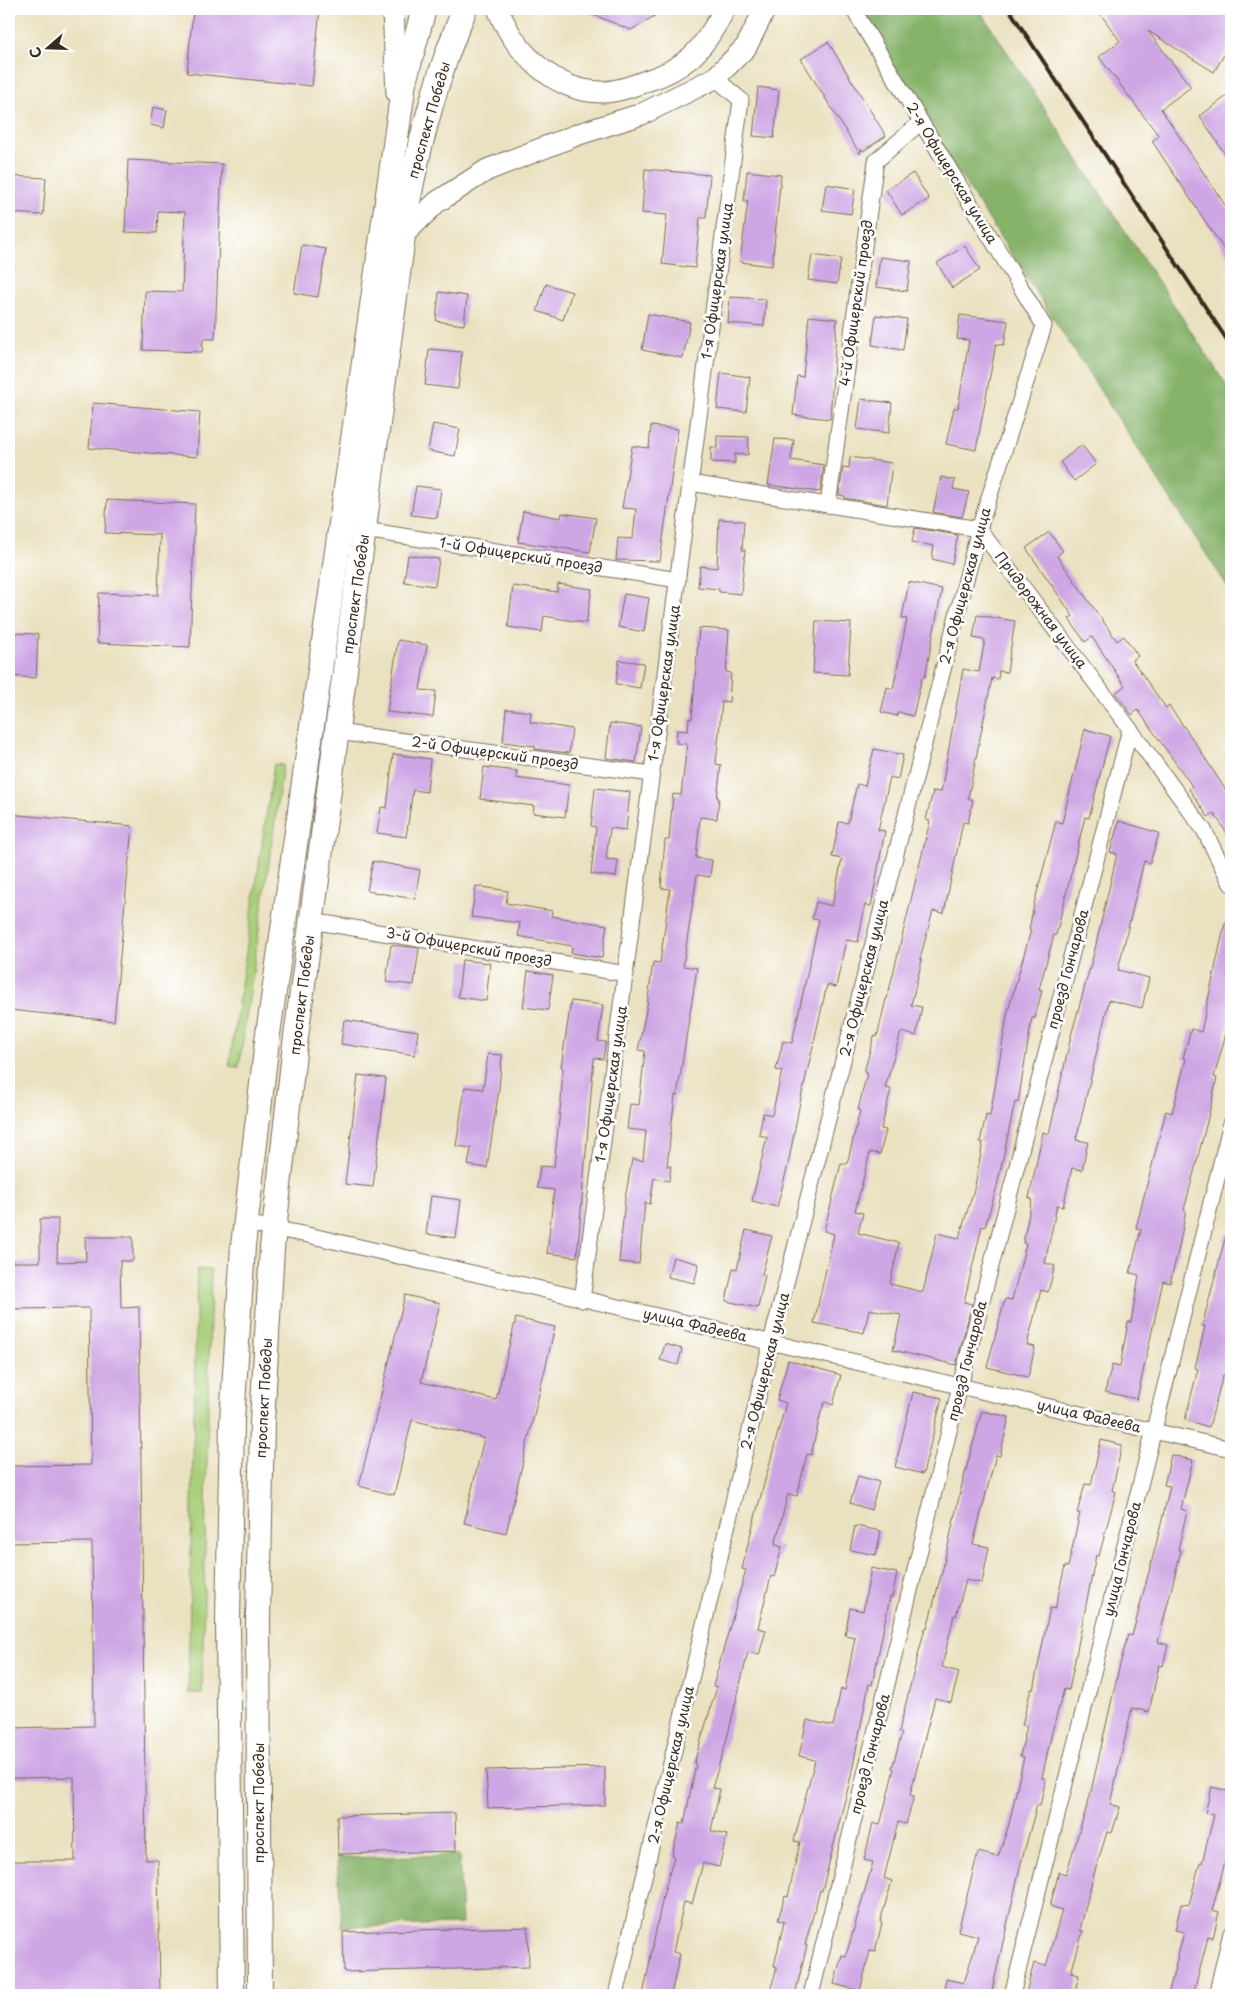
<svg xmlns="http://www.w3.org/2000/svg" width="1240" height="2004" font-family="'Playpen Sans',sans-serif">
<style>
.green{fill:#a9cf7a;stroke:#727c4c}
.forest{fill:#86b26a;stroke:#606e44}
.building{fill:#cea6e4}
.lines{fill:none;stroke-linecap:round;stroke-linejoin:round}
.street-casing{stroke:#786a57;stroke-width:17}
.secondary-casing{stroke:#786a57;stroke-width:23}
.primary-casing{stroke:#786a57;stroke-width:26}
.street{stroke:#fff;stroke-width:15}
.secondary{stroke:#fff;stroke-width:21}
.primary{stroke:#fff;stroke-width:24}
.rail{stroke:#3b2a1e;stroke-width:4}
.labels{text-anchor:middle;stroke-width:5;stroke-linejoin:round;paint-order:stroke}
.street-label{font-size:14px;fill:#3b2a1e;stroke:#fff}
</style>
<rect width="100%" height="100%" fill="#fff"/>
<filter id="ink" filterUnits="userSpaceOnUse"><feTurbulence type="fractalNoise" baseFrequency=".02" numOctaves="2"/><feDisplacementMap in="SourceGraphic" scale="10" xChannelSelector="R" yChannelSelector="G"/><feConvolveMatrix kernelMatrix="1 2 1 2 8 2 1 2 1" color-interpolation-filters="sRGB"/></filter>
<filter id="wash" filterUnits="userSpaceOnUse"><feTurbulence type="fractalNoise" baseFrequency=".0096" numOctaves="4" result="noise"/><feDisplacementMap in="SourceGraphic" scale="20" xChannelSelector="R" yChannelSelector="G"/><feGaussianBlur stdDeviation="1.12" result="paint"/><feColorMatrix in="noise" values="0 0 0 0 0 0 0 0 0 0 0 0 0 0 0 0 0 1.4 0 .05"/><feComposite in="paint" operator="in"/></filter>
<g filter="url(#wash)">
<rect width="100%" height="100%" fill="#eae1c0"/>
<!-- green -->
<g class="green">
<path d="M 274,764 L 283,765 L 239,1067 L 229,1066 Z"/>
<path d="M 197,1269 L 211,1270 L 202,1693 L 188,1693 Z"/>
</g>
<!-- forest -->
<g class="forest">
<path d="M 852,9 L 979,9 L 1231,392 L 1231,592 Z"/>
<path d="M 459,1855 L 462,1924 L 342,1927 L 337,1858 Z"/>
</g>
<g id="blocks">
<!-- building -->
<g class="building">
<path d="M 193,9 L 320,9 L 312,86 L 187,73 Z"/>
<path d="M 579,9 L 666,9 L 631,30 Z"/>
<path d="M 1097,9 L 1231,9 L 1231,43 L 1214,72 L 1148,31 L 1191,87 L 1161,109 L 1231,214 L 1231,260 L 1152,141 L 1159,136 L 1099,57 L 1120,41 Z"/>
<path d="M 828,42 L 886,136 L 863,151 L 861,149 L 860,154 L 801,59 Z"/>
<path d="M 758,87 L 779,90 L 774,138 L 753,136 Z"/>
<path d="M 1231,93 L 1231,163 L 1200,116 Z"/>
<path d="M 153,107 L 167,110 L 164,128 L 150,125 Z"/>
<path d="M 128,160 L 222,164 L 215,339 L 203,339 L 202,352 L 143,350 L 145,291 L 182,292 L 185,212 L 158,211 L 157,233 L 125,232 Z"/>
<path d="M 645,169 L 710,175 L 706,218 L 700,218 L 695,268 L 662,264 L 667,215 L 642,213 Z"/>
<path d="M 747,171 L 781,175 L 772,266 L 740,262 L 748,201 L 744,201 Z"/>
<path d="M 913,173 L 929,199 L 902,215 L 886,190 Z"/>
<path d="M 9,176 L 46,178 L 43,215 L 9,213 Z"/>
<path d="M 826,184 L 855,189 L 851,214 L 822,210 Z"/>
<path d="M 302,245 L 326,249 L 318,297 L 294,293 Z"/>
<path d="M 965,246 L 980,270 L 952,288 L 937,263 Z"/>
<path d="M 812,255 L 841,259 L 837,284 L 808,280 Z"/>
<path d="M 880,257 L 911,261 L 907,291 L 876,287 Z"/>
<path d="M 546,284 L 572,292 L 563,320 L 537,311 Z"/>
<path d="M 439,292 L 467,296 L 464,325 L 436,321 Z"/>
<path d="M 730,297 L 766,299 L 764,326 L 728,323 Z"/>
<path d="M 648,314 L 690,322 L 683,358 L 642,350 Z"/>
<path d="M 876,315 L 907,319 L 903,350 L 872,345 Z"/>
<path d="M 960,315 L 1008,321 L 1004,345 L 996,344 L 976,450 L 946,444 L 954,408 L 958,408 L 969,340 L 957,339 Z"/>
<path d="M 809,316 L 837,319 L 830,419 L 793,415 L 797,376 L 803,377 Z"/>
<path d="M 429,349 L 462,352 L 458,389 L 425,385 Z"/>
<path d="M 721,373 L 750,377 L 746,412 L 717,409 Z"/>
<path d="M 861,399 L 892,403 L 889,433 L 857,429 Z"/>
<path d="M 93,403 L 200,412 L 197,457 L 89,448 Z"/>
<path d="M 433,424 L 460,429 L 455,456 L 428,451 Z"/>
<path d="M 651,426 L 678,429 L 660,561 L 616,560 L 618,538 L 633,539 L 636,509 L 622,508 L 632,446 L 649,448 Z"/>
<path d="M 717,436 L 749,437 L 748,455 L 735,454 L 735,463 L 711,462 L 711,447 L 717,448 Z"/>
<path d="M 775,439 L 794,440 L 791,460 L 824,465 L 820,492 L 768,485 Z"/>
<path d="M 1082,445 L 1096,464 L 1074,481 L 1060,462 Z"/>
<path d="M 850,457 L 892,463 L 887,505 L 845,498 L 845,496 L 839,495 L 843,467 L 849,468 Z"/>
<path d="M 941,477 L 955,480 L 953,489 L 969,492 L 962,517 L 933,512 Z"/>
<path d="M 416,486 L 441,489 L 437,518 L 411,515 Z"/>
<path d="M 107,500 L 195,504 L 190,647 L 97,643 L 99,593 L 158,595 L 160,535 L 105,533 Z"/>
<path d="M 523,511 L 561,518 L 562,513 L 596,518 L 590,552 L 518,542 Z"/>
<path d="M 719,519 L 744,521 L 742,550 L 745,550 L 741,594 L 719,592 L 719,589 L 698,587 L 700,566 L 717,568 Z"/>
<path d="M 915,528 L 958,535 L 952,564 L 932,559 L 934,546 L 912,542 Z"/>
<path d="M 1049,532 L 1063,551 L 1057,556 L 1117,641 L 1124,636 L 1138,656 L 1132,660 L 1166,708 L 1169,706 L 1192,738 L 1231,798 L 1231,840 L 1214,813 L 1208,817 L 1189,789 L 1192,786 L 1138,710 L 1132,715 L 1115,693 L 1125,686 L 1092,637 L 1085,642 L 1069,619 L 1073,616 L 1026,548 Z"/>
<path d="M 408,555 L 439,559 L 435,586 L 404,582 Z"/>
<path d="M 909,582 L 942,589 L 925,677 L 922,677 L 913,716 L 898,712 L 897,716 L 881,712 L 887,687 L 893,689 L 907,619 L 902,618 Z"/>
<path d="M 558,584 L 592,589 L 586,623 L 544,616 L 542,632 L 508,627 L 513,586 L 557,592 Z"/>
<path d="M 624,594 L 649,598 L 644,632 L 618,627 Z"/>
<path d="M 977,615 L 1015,621 L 1007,672 L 999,671 L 998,679 L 992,678 L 968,798 L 973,800 L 968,823 L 963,822 L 944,913 L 933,911 L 920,959 L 922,960 L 911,1005 L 922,1007 L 916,1036 L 901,1032 L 885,1088 L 891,1089 L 881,1129 L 886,1130 L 880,1154 L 870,1152 L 855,1211 L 863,1213 L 858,1233 L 899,1243 L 890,1284 L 923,1292 L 937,1233 L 959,1238 L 975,1186 L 983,1142 L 980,1142 L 986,1115 L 990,1116 L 1008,1011 L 1031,930 L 1029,930 L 1034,904 L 1056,821 L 1062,823 L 1085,729 L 1110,736 L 1089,818 L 1085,817 L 1056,935 L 1054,935 L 1039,989 L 1042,990 L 1035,1018 L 1032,1018 L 1018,1103 L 1015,1102 L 997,1186 L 985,1227 L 982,1226 L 964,1302 L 972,1304 L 956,1365 L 893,1350 L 901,1315 L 869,1309 L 864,1333 L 814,1323 L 834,1234 L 824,1231 L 831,1204 L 841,1163 L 847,1164 L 860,1111 L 858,1110 L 867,1073 L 864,1072 L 874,1036 L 877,1037 L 886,999 L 887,999 L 930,821 L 926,820 L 933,791 L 941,792 L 963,669 L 979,672 L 985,640 L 973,638 Z"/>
<path d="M 816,621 L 851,623 L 848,675 L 813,673 Z"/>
<path d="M 699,628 L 729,630 L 726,672 L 731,673 L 729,702 L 722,701 L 716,764 L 721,765 L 717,798 L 719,798 L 717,819 L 700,817 L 696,858 L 712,860 L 710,877 L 697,875 L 683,966 L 697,968 L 677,1096 L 675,1095 L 667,1166 L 671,1166 L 669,1181 L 654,1178 L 650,1204 L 645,1203 L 639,1264 L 619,1262 L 625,1199 L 632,1159 L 643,1161 L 646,1131 L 627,1129 L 630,1104 L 639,1105 L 645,1051 L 638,1050 L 647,1006 L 653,962 L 660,963 L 670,889 L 661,888 L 665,840 L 669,840 L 673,794 L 681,795 L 687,744 L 676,743 L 677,730 L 688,731 L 689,718 L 692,719 Z"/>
<path d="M 9,633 L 38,634 L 36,678 L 9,676 Z"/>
<path d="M 398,640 L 427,645 L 420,690 L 436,691 L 433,717 L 387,712 Z"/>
<path d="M 619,660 L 644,663 L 640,688 L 616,684 Z"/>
<path d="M 506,709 L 531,712 L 530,722 L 572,729 L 569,753 L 535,749 L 535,746 L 503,742 Z"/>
<path d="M 610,723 L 641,727 L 636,762 L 606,758 Z"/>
<path d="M 874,749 L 903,755 L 898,779 L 890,777 L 878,830 L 885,831 L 871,906 L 865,905 L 858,942 L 846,940 L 836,987 L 827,985 L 799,1107 L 788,1165 L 777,1207 L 752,1201 L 767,1137 L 759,1135 L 763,1113 L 772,1115 L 782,1071 L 776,1070 L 783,1041 L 792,1043 L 819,920 L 812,919 L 816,902 L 832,906 L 842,859 L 832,857 L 839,822 L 848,823 L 857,784 L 865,786 Z"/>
<path d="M 393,754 L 430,759 L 427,792 L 413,790 L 406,837 L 377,833 L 381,807 L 387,808 Z"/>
<path d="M 484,767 L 517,771 L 516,778 L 569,785 L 565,817 L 533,813 L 534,806 L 480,799 Z"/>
<path d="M 595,788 L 630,792 L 626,830 L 610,828 L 606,859 L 618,860 L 616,877 L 591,874 L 596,827 L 591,826 Z"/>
<path d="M 9,814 L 132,826 L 114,1021 L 9,1010 Z"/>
<path d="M 1119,821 L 1159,833 L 1150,863 L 1144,861 L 1118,970 L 1149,978 L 1142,1008 L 1109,1000 L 1076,1140 L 1088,1142 L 1082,1170 L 1072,1168 L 1063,1207 L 1057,1205 L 1045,1263 L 1055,1266 L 1048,1292 L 1041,1290 L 1027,1345 L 1035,1347 L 1028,1377 L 987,1367 L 1005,1299 L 1012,1300 L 1026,1244 L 1023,1243 L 1032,1199 L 1029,1198 L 1037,1160 L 1043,1132 L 1049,1134 L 1071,1036 L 1094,953 L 1117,854 L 1110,852 Z"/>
<path d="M 373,861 L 420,870 L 415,899 L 367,891 Z"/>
<path d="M 476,886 L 508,891 L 506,903 L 552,911 L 551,916 L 607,925 L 602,958 L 571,953 L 572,946 L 518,936 L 520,923 L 471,917 Z"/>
<path d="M 1225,923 L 1231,924 L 1231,1015 L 1214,1077 L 1217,1078 L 1207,1122 L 1184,1210 L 1186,1211 L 1179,1247 L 1170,1283 L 1163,1281 L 1137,1399 L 1105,1392 L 1112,1365 L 1120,1367 L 1128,1322 L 1131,1322 L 1139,1275 L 1130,1273 L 1141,1229 L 1136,1228 L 1143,1200 L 1166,1111 L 1172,1113 L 1186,1059 L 1183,1058 L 1191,1029 L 1201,1032 Z"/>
<path d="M 391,945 L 419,948 L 414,985 L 386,982 Z"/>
<path d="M 462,960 L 490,963 L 486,1001 L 458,997 Z"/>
<path d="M 528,971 L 553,975 L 548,1010 L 523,1007 Z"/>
<path d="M 571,1001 L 603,1005 L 598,1041 L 606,1042 L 603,1059 L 594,1058 L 577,1257 L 547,1253 L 554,1190 L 537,1188 L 540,1166 L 554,1167 L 561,1101 L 563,1068 L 561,1067 Z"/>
<path d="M 344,1020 L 418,1031 L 415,1055 L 341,1044 Z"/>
<path d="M 488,1054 L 502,1055 L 499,1089 L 487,1168 L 468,1165 L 471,1148 L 456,1146 L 465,1087 L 483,1089 Z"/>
<path d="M 358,1075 L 386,1078 L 373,1187 L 345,1184 Z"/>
<path d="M 431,1196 L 461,1200 L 456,1238 L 426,1234 Z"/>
<path d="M 40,1219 L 58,1219 L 57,1262 L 86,1261 L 85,1237 L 133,1237 L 133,1261 L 120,1261 L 121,1308 L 139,1307 L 146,1860 L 158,1860 L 160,1995 L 9,1995 L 9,1861 L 75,1861 L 74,1777 L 9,1778 L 9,1728 L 94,1726 L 92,1542 L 9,1543 L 9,1466 L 91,1465 L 89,1308 L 9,1309 L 9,1262 L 40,1262 Z"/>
<path d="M 746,1230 L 772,1236 L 762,1274 L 765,1275 L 758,1308 L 726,1301 L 733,1268 L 737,1269 Z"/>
<path d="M 1226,1235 L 1231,1235 L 1231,1378 L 1223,1375 L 1209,1427 L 1185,1420 L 1198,1369 L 1195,1368 L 1205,1326 L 1202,1326 Z"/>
<path d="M 673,1257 L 699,1264 L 694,1283 L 668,1277 Z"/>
<path d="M 405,1295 L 440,1303 L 421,1382 L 496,1400 L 516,1318 L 555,1327 L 506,1533 L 464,1523 L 484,1438 L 412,1420 L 394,1495 L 359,1486 Z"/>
<path d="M 665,1344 L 682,1349 L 678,1365 L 660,1360 Z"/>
<path d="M 788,1360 L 841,1375 L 833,1405 L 825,1402 L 821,1412 L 811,1455 L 807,1454 L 797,1496 L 788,1494 L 775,1545 L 782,1547 L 774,1577 L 771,1576 L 758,1628 L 766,1630 L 759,1655 L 748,1652 L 726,1742 L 712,1788 L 720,1789 L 711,1831 L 727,1835 L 719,1867 L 703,1863 L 692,1904 L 684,1902 L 673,1952 L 680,1954 L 671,1995 L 643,1995 L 663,1896 L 674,1856 L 672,1855 L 680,1823 L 684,1824 L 696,1764 L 694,1763 L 717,1687 L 713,1686 L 746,1570 L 742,1569 L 751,1532 L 786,1403 L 777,1400 Z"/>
<path d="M 913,1392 L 942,1398 L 923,1474 L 895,1467 Z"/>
<path d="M 982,1411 L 1009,1417 L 1000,1456 L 996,1455 L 973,1544 L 989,1547 L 982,1583 L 966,1580 L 956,1616 L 954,1615 L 942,1667 L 959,1672 L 951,1702 L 935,1698 L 910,1795 L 914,1796 L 906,1824 L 898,1822 L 884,1878 L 892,1881 L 880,1922 L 882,1923 L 875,1952 L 870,1951 L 860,1991 L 834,1984 L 842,1955 L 846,1956 L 873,1862 L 864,1860 L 873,1823 L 880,1825 L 894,1769 L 892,1768 L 902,1733 L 899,1732 L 909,1690 L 925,1628 L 927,1628 L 943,1568 L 961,1488 Z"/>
<path d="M 1101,1440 L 1122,1445 L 1112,1491 L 1116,1492 L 1099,1556 L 1096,1555 L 1069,1690 L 1064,1689 L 1052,1732 L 1042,1778 L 1046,1779 L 1040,1806 L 1037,1805 L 1021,1863 L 991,1995 L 942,1995 L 946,1979 L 964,1983 L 978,1936 L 958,1931 L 971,1880 L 978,1852 L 998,1857 L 1009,1824 L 1024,1757 L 1020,1756 L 1027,1726 L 1022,1725 L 1031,1689 L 1033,1690 L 1050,1608 L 1055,1609 L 1065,1566 L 1068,1567 L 1080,1513 L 1077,1513 L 1085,1484 L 1091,1485 Z"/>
<path d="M 1171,1455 L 1193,1460 L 1181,1509 L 1187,1511 L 1178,1550 L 1181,1551 L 1158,1642 L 1168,1645 L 1163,1666 L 1159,1665 L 1149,1712 L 1132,1708 L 1110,1804 L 1120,1807 L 1112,1833 L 1107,1832 L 1092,1881 L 1080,1930 L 1083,1931 L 1071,1973 L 1079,1975 L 1074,1995 L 1035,1995 L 1026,1993 L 1034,1963 L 1046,1966 L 1062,1910 L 1050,1906 L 1059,1872 L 1066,1874 L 1090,1796 L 1119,1668 L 1128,1635 L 1132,1636 L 1156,1545 L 1170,1486 L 1164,1485 Z"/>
<path d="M 858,1476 L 879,1482 L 871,1510 L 850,1503 Z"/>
<path d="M 855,1526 L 881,1531 L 876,1555 L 850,1550 Z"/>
<path d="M 871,1568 L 897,1573 L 892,1597 L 890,1597 L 872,1685 L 869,1684 L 851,1776 L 822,1891 L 820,1890 L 805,1945 L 807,1945 L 795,1995 L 769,1995 L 777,1967 L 774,1966 L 784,1922 L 778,1920 L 785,1896 L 788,1897 L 800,1842 L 794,1841 L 815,1760 L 799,1756 L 807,1720 L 833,1726 L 841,1689 L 845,1690 L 855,1637 L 845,1635 L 850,1608 L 863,1611 Z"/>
<path d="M 605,1767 L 605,1805 L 488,1808 L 486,1770 Z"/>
<path d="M 1212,1787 L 1231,1792 L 1231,1852 L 1228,1851 L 1212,1910 L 1219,1912 L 1213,1938 L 1208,1937 L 1193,1995 L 1168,1995 L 1184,1932 L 1175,1930 L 1181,1904 L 1189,1905 L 1200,1862 L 1202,1863 L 1214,1815 L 1205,1813 Z"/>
<path d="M 455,1813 L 456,1851 L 338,1854 L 337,1816 Z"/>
<path d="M 528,1927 L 529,1967 L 344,1972 L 343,1932 Z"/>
</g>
</g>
</g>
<g filter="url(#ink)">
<use href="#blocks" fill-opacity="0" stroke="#786a57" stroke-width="1"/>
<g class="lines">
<defs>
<g id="street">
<path d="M 690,483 L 979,529 L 1130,729 L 1204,830 L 1231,884"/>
<path d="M 828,505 L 876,161 L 921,122"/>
<path d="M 365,530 L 678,580"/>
<path d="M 337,732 L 652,774"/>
<path d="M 312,921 L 626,974"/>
<path d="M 245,1223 L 308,1235 L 1231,1449"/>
<path d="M 582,1300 L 741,100 L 715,78"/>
<path d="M 616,1995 L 771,1342 L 979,529 L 1044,326 L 853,9"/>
<path d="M 811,1995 L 960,1386 L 1130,729"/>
<path d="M 1012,1995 L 1231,1123"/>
<path d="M 1216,1995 L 1231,1933"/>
</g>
<g id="secondary">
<path d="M 393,9 L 397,93"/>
<path d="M 498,9 C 514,51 554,92 602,92 C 617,92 633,86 646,81 C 662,76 677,69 690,58 C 705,45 715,26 725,9"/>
<path d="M 403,235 L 437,202 L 487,170 L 579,134 L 642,114 L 715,78 L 746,47 L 765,9"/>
</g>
<g id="primary">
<path d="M 232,1995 L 228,1619 L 232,1421 L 243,1246 L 267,1041 L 404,82 L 424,9"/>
<path d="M 260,1995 L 258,1618 L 262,1422 L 272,1248 L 295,1044 L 407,207 C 420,140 437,72 465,9"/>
</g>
</defs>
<!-- street casing -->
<use href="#street" class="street-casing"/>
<!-- secondary casing -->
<use href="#secondary" class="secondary-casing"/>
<!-- primary casing -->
<use href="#primary" class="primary-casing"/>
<!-- street -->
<use href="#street" class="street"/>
<!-- secondary -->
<use href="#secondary" class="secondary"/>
<!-- primary -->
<use href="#primary" class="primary"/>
<!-- rail -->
<path class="rail" d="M 1009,9 L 1231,346"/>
</g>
</g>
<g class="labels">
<!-- street labels -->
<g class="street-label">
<text transform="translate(429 120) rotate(-74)" y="5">проспект Победы</text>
<text transform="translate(952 173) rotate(59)" y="5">2-я Офицерская улица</text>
<text transform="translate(717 281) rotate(-82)" y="5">1-я Офицерская улица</text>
<text transform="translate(856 303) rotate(-82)" y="5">4-й Офицерский проезд</text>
<text transform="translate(521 555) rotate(9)" y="5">1-й Офицерский проезд</text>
<text transform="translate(965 586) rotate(-75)" y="5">2-я Офицерская улица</text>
<text transform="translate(356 594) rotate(-82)" y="5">проспект Победы</text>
<text transform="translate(1041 610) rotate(53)" y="5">Придорожная улица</text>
<text transform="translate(664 683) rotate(-82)" y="5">1-я Офицерская улица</text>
<text transform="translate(495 753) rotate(8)" y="5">2-й Офицерский проезд</text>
<text transform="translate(469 947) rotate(10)" y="5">3-й Офицерский проезд</text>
<text transform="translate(1068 969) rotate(-75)" y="5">проезд Гончарова</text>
<text transform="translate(864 978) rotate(-76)" y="5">2-я Офицерская улица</text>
<text transform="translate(302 995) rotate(-83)" y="5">проспект Победы</text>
<text transform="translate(611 1084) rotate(-82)" y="5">1-я Офицерская улица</text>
<text transform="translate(695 1325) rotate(13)" y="5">улица Фадеева</text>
<text transform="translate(967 1361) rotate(-76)" y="5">проезд Гончарова</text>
<text transform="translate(765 1371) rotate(-76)" y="5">2-я Офицерская улица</text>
<text transform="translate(264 1398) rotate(-87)" y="5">проспект Победы</text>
<text transform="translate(1089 1416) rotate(13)" y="5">улица Фадеева</text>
<text transform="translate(1122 1559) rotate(-76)" y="5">улица Гончарова</text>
<text transform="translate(870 1754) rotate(-76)" y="5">проезд Гончарова</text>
<text transform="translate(671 1765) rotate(-77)" y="5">2-я Офицерская улица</text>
<text transform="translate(259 1803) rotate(-90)" y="5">проспект Победы</text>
</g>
</g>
<!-- margin -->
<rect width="1240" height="2004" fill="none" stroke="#fff" stroke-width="30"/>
<!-- north arrow -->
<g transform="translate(48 48) rotate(250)" stroke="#ffffff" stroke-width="4" paint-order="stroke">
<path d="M0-4L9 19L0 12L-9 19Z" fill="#3b2a1e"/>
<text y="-8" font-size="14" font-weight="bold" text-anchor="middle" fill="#3b2a1e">С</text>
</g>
</svg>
